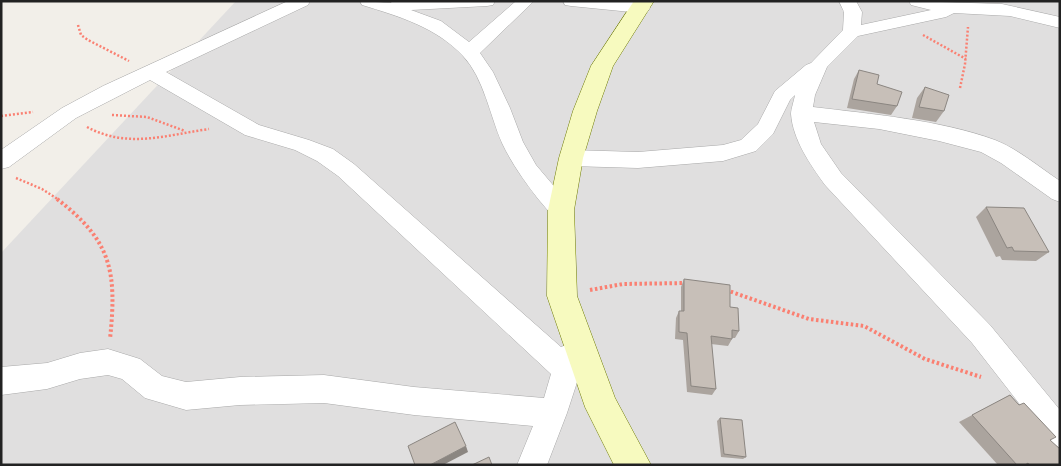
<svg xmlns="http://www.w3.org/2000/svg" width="1061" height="466" font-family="Mulish,sans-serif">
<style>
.residential{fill:#e0dfdf}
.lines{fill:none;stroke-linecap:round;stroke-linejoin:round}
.street-casing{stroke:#a9a9a9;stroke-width:1}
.secondary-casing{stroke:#707d05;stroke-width:1}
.path-far1{stroke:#fa8072;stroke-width:2.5;stroke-dasharray:2 2;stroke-linecap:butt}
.path{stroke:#fa8072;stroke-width:4;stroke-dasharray:2.5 2.5;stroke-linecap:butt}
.street{fill:#fff;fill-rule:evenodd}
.secondary{fill:#f7fabf;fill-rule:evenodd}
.wall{fill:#aba49e}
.shaded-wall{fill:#8b8681}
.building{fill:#c7bfb8;stroke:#8b8681}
</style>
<rect width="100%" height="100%" fill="#f2efe9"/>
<!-- residential -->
<path class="residential" d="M 236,1 L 1060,1 L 1060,465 L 1,465 L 1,253 Z"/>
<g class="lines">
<defs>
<g id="street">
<path d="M 288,1 L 310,1 L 308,5 L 166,72 L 259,125 L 309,140 L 333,149 L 354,164 L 561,347 L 571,343 L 581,347 L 585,356 L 581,370 L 567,413 L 547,465 L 517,465 L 533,426 L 414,415 L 324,403 L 240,405 L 186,410 L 145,398 L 122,379 L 108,375 L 80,379 L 47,389 L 1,395 L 1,367 L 47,363 L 80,353 L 108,349 L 140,359 L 162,376 L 186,382 L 240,377 L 324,375 L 414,387 L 544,398 L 551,374 L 338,176 L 317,161 L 295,150 L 245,135 L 150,80 L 76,118 L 9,167 L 1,169 L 1,150 L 62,108 L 103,86 Z"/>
<path d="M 360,1 L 391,3 L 392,1 L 495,1 L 493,5 L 487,6 L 411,10 L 441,21 L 469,42 L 516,1 L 534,1 L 480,53 L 493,72 L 510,108 L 523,142 L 536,165 L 569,204 L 573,210 L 569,216 C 554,222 549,211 539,200 C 525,182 512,164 502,143 C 490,116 484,78 463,56 C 436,27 398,16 362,5 Z"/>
<path d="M 563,1 L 625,1 L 647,4 L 650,8 L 647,12 L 641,13 L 571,6 L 565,5 Z"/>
<path d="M 839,1 L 856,1 L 862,12 L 861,25 L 931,10 L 911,5 L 909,1 L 1002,4 L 1060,17 L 1060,28 L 1010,16 L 954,13 L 946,17 L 858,36 L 827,67 L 815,95 L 813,107 C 870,114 941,120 995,140 C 1018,149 1039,167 1060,181 L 1060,202 L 1052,199 L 1001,163 L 981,152 L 939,141 L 879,129 L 814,122 L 821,144 L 841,173 L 990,325 L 1060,410 L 1060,448 L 1050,443 L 972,343 L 825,185 C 810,164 793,140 791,114 C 791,109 794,101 795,95 L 790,100 L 773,134 L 756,151 L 723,161 L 638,168 L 571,166 L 563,164 L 560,158 L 563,152 L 571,150 L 638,152 L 723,145 L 741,140 L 758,124 L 775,91 L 806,65 L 811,63 L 843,30 L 844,12 Z"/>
</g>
<path id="secondary" d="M 634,1 L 654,1 L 613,66 L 597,111 L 583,158 L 574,210 L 577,296 L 615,398 L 651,465 L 614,465 L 585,407 L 547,296 L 548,210 L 559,158 L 573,111 L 591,66 Z"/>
</defs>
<!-- street casing -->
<use href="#street" class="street-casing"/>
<!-- secondary casing -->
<use href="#secondary" class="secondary-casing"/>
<!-- path-far1 -->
<g class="path-far1">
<path d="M 78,25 L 81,35 L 88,40 L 129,61"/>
<path d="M 923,35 L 966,59"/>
<path d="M 960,88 L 965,64 L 968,27"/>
<path d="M 112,115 L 147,117 L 185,131"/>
<path d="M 1,116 L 33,112"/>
<path d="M 87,127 C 128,149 166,135 209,129"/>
<path d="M 16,178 L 42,189 L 59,200"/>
</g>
<!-- path -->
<g class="path">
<path d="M 57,199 C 112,241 117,272 110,339"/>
<path d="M 590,290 L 623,284 L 686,283"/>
<path d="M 726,290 L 809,319 L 864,326 L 925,359 L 981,377"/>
</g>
<!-- street -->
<use href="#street" class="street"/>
<!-- secondary -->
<use href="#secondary" class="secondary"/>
</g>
<!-- wall -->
<g class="wall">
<path d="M 859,70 L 877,84 L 897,106 L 891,115 L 847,108 L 854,79 Z"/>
<path d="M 925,87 L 944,111 L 936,122 L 912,118 L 917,98 Z"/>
<path d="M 986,207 L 1049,252 L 1036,261 L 1002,260 L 1000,256 L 996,257 L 976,217 Z"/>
<path d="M 684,279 L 730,307 L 739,331 L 735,338 L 732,338 L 732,339 L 728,346 L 711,344 L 716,389 L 712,395 L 687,392 L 683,340 L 675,339 L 676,318 L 679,311 L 681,311 L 681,287 Z"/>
<path d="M 1010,395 L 1050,440 L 1060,465 L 998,465 L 959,422 Z"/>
<path d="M 720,418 L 746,457 L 743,459 L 721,457 L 717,421 Z"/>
</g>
<!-- shaded-wall -->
<path class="shaded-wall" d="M 466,446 L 468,452 L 443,465 L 430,465 Z"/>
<!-- building -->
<g class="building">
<path d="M 859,70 L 879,75 L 877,84 L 902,92 L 897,106 L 852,99 Z"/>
<path d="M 925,87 L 949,95 L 944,111 L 919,107 Z"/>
<path d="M 986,207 L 1024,208 L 1049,252 L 1014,251 L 1012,247 L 1007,248 Z"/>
<path d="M 684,279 L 730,285 L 730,307 L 738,308 L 739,331 L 732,330 L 732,339 L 711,336 L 716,389 L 691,386 L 687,333 L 679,332 L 679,311 L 684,311 Z"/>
<path d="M 1010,395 L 1019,405 L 1024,403 L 1056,437 L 1050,440 L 1060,449 L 1060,465 L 1029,465 L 1028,463 L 1025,465 L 1017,465 L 972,415 Z"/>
<path d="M 720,418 L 742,420 L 746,457 L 724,454 Z"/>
<path d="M 455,422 L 466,446 L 430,465 L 415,465 L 408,446 Z"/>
<path d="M 489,457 L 492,465 L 472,465 Z"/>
</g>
<!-- border -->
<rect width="1061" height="466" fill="none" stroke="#222222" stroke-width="5"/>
</svg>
